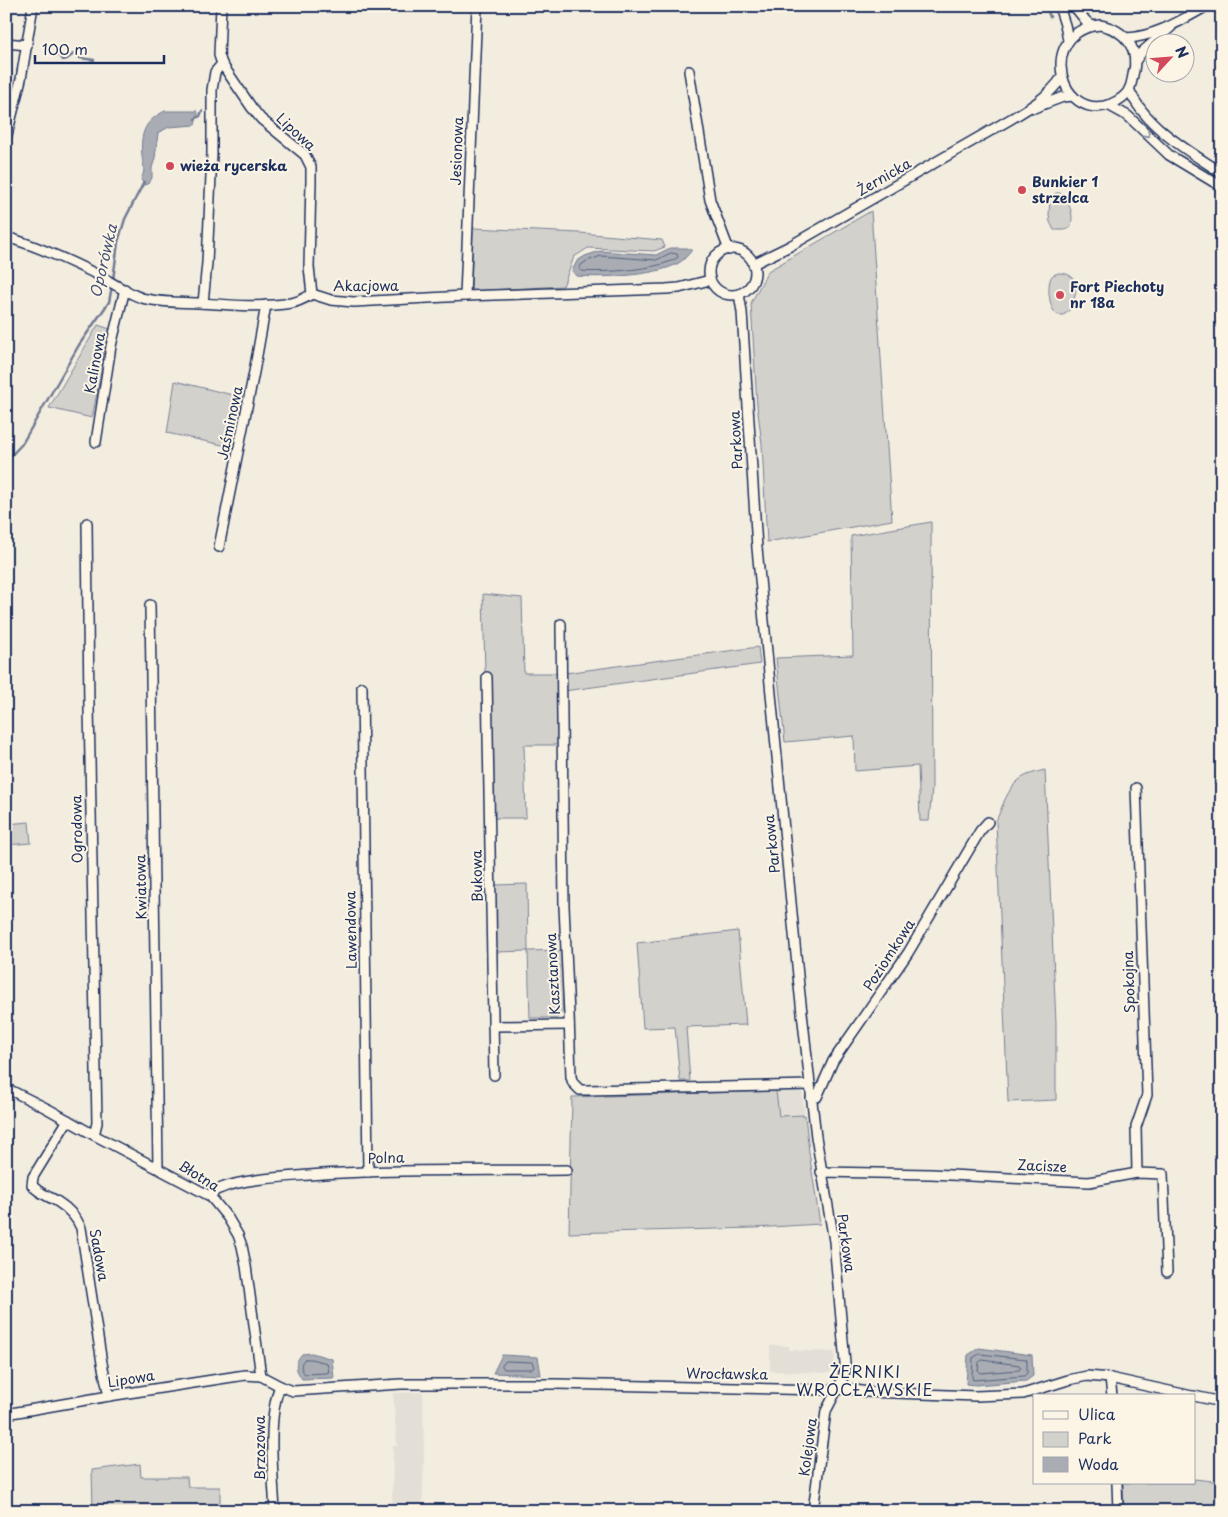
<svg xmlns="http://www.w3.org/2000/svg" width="1228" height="1517" font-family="'Playpen Sans',sans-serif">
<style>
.built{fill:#e3dfd6}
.green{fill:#d3d1cc;stroke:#778095}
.water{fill:#a9acb3;stroke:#707a91}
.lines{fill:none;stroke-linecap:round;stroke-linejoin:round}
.shore{stroke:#546180;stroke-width:1}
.stream{stroke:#707a91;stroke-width:2.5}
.minor-casing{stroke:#1b2f5e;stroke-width:12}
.minor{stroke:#fcf5e5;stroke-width:9}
.oneway{stroke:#8c92a2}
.poi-dot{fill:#d1495b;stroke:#fcf5e5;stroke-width:2}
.labels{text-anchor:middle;stroke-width:4;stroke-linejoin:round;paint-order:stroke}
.street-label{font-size:14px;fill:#1b2f5e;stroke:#fcf5e5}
.poi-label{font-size:14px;font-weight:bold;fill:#1b2f5e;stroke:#fcf5e5;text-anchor:start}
.water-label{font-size:15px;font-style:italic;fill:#465478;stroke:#fcf5e5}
.quarter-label{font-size:16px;letter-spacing:1px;fill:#1b2f5e;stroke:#fcf5e5}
</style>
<rect width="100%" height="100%" fill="#f3ede0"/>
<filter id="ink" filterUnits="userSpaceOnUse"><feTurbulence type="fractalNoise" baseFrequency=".02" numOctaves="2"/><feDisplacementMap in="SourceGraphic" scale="10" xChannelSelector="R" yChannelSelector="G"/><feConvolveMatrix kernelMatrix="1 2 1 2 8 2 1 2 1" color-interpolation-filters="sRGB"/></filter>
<g filter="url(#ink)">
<!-- built -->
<g class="built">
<path d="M 802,1090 L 805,1115 L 779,1116 L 776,1091 Z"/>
<path d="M 775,1345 L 789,1346 L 789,1350 L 835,1352 L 834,1366 L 829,1373 L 770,1371 L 770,1346 Z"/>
<path d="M 423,1392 L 424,1460 L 422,1511 L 392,1511 L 393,1446 L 397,1446 L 393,1393 Z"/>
</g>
<!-- green -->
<g class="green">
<path d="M 1056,193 L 1060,193 C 1070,202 1075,216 1070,228 L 1065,230 L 1054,230 L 1050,222 L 1049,215 L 1050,197 Z"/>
<path d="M 871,211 L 892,520 L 767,542 L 762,444 L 757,405 L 751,303 L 768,271 Z"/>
<path d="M 473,228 L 580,233 L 662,240 L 665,247 L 654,251 L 588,248 L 574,257 L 563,286 L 471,291 Z"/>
<path d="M 1059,273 C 1064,273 1069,274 1073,278 C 1080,285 1073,318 1059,315 C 1049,313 1046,283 1052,276 C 1054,274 1056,274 1059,273 Z"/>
<path d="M 98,325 L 110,329 L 92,418 L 49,408 Z"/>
<path d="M 175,381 L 245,398 L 236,448 L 167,433 Z"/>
<path d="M 931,522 L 932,789 L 929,821 L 920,821 L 918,766 L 855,771 L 854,736 L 785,742 L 776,658 L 853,655 L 851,536 Z"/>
<path d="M 483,594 L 522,598 L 524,673 L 558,673 L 559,745 L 524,745 L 526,818 L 493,818 L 491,674 L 485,673 Z"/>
<path d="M 758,647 L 760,664 L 564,691 L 565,673 Z"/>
<path d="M 1045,770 L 1056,1023 L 1056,1100 L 1008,1102 L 996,821 C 1002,808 1007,789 1019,780 C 1026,774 1037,772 1045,770 Z"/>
<path d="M 29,822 L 31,843 L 6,845 L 6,824 Z"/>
<path d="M 527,884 L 528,951 L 562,950 L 563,1011 L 557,1018 L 530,1018 L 528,951 L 495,952 L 495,885 Z"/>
<path d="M 738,931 L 746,1025 L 686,1027 L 690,1081 L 680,1081 L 675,1027 L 643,1028 L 637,943 Z"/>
<path d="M 776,1091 L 779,1116 L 805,1115 L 809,1152 L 820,1224 L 754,1228 L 569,1233 L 572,1097 Z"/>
<path d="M 140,1464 L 141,1477 L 187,1477 L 188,1487 L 220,1487 L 220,1511 L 93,1511 L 92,1470 Z"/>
<path d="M 1194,1479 L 1213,1481 L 1219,1486 L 1222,1486 L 1222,1511 L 1124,1511 L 1123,1483 L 1194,1483 Z"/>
</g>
<!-- water -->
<g class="water">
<path d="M 165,111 L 197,111 L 198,113 L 195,125 L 169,127 L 158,133 L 155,158 L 152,168 L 152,178 L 148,184 L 144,185 L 141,179 C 146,170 143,166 142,156 C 140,134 144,121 165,111 Z"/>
<path d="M 670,248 L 687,248 L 692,250 C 688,255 683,261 677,264 C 653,276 604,278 576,276 L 572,271 L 577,261 L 585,256 L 600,251 L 656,255 Z"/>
<path d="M 979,1348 L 1032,1355 L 1033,1376 L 1026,1381 L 976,1385 L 966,1384 L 968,1355 Z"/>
<path d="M 312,1353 L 332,1359 L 334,1378 L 302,1379 C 295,1369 294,1363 302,1354 Z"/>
<path d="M 502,1355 L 538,1357 L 541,1375 L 493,1373 Z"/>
</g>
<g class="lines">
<!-- shore -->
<g class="shore">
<path d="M 671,253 L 677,254 L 678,257 C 662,270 602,273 581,271 L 579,269 L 581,265 L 587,261 L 601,256 L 656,260 Z"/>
<path d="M 980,1354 L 1026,1359 L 1027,1361 L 1027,1373 L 1024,1376 L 973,1380 L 972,1377 L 973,1358 Z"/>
<path d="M 305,1359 L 311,1359 L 327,1363 L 329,1372 L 326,1373 L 305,1374 C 301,1370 299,1363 305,1359 Z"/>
<path d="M 982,1360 L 1019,1365 L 1021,1368 L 1019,1370 L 980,1373 L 978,1371 L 979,1363 Z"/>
<path d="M 506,1361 L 532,1362 L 534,1367 L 532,1369 L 504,1369 L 502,1366 Z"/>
</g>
<!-- stream -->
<g class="stream">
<path d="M 1046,6 L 1050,17"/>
<path d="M 55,56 L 59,55 L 63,60 L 67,59 L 76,52 L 80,58 L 94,60"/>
<path d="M 195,119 L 200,116 L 202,111"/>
<path d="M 113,280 L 118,242 L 125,219 L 144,182"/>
<path d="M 6,461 L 22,444 L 79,345 L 109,302 L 112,286"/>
</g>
<defs>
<g id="minor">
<path d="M 221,6 L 219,55 L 222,64 L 252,108 L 261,119 L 305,155 L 311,167 L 311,181 L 309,267 L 312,294"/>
<path d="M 1059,6 L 1065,25 L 1068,40"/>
<path d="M 1074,6 L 1086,21 L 1092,26"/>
<path d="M 1100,25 C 1126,30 1140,49 1133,75 C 1132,80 1131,86 1129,90 C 1125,97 1118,101 1111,104 C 1059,124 1036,31 1100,25 Z"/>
<path d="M 1126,38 C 1155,37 1182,20 1207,6"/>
<path d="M 6,43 L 27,45"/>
<path d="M 1136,60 L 1142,52 L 1171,27"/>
<path d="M 689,71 L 710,200 L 729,250"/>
<path d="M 1129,89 C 1144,126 1190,152 1222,173"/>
<path d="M 1108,105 L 1128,116 L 1169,155 L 1222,187"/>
<path d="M 1034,108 L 1063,97 L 1073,96"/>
<path d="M 6,139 L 21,79 L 33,6"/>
<path d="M 6,237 C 38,246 68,260 98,275 C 111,282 129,294 142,298 C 160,303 180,302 199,303 C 229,305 261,308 291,303 C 299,302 305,298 312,294"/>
<circle cx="732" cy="272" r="23"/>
<path d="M 753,264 L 790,246 L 1009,120 C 1028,109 1050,96 1062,77"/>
<path d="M 312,294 L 331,300 L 354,302 L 465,296 L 666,289 L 679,288 L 710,280"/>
<path d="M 739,294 L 742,312 L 757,548 L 799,986 L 816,1137 L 834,1241 L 845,1363 L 845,1371 L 842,1380 L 826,1411 L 813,1511"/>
<path d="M 465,296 L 477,6"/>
<path d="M 203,303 L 207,263 L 212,154 L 212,90 L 215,72 L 222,64"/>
<path d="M 96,442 L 111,346 L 125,289"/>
<path d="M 87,523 L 89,707 L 97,1123 L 94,1135"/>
<path d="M 219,547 L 254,372 L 266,305"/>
<path d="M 150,605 L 158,1168"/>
<path d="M 561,624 L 564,906 L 569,1015 L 571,1077 L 573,1083 L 580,1090 L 587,1090 L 810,1085"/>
<path d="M 487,677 L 494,1075"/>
<path d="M 362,687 L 368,1172"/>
<path d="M 1220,782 L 1222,782"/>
<path d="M 1136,788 L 1147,1095 L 1136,1127 L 1137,1173"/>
<path d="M 493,1026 L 569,1025"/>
<path d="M 6,1088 L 48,1109 L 94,1135 L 210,1196 L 228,1218 L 238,1235 L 242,1246 L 246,1266 L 261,1376"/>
<path d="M 811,1098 L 817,1097 L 833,1061 L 908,953 L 980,831 L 988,822"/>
<path d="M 68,1120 L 33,1177 L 32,1185 C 39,1194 49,1196 58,1202 C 69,1209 76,1216 81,1228 L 102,1363 L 109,1396"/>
<path d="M 821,1172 L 931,1174 L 1089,1182 L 1137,1173 L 1163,1174 L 1167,1272"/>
<path d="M 210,1196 C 213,1193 215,1190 219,1189 C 242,1179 283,1177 309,1175 C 395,1169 481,1171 567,1170"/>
<path d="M 1110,1378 L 1112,1396"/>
<path d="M 1194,1396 L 1222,1402"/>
<path d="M 6,1414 L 109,1396 L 245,1375 L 261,1376 L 280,1386 L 293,1391 L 401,1384 L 556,1384 L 823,1390 L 850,1389 L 867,1392 L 976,1396 L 1023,1394 L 1068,1380 L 1087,1376 L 1110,1378 L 1192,1396"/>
<path d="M 1117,1483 L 1118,1511"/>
<path d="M 275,1511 C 273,1475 267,1418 280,1386"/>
</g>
</defs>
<!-- minor casing -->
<use href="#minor" class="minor-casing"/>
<!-- minor -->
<use href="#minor" class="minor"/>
</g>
<!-- one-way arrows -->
<defs><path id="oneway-chevron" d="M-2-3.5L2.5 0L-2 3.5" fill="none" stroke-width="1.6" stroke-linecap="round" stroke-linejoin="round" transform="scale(1.25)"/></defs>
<use class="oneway" href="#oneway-chevron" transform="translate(1147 134) rotate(43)"/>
</g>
<!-- markers -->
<g class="poi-dot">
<circle cx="170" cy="166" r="5"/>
<circle cx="1022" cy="190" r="5"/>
<circle cx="1060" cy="295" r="5"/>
</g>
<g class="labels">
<!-- street labels -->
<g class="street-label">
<text transform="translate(296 132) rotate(43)" y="5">Lipowa</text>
<text transform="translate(457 151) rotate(-88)" y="5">Jesionowa</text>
<text transform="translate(884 177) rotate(-30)" y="5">Żernicka</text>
<text x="366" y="291">Akacjowa</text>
<text transform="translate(95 363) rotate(-80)" y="5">Kalinowa</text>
<text transform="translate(230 423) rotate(-78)" y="5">Jaśminowa</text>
<text transform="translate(736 440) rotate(-93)" y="5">Parkowa</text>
<text transform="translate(77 829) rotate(-91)" y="5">Ogrodowa</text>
<text transform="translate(772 844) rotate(-96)" y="5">Parkowa</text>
<text transform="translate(477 876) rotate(-91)" y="5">Bukowa</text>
<text transform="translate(141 887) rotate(-91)" y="5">Kwiatowa</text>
<text transform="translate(351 930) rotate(-91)" y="5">Lawendowa</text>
<text transform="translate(889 955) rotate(-57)" y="5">Poziomkowa</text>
<text transform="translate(553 974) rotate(-93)" y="5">Kasztanowa</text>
<text transform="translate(1129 982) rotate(-92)" y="5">Spokojna</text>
<text transform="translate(386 1158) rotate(-2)" y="5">Polna</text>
<text transform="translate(1042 1166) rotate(3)" y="5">Zacisze</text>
<text transform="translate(199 1176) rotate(32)" y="5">Błotna</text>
<text transform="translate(846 1243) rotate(82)" y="5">Parkowa</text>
<text transform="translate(99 1255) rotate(80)" y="5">Sadowa</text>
<text transform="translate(727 1374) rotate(1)" y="5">Wrocławska</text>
<text transform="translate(131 1379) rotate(-9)" y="5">Lipowa</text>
<text transform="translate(808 1447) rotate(-82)" y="5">Kolejowa</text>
<text transform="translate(260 1448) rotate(-90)" y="5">Brzozowa</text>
</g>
<!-- poi labels -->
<g class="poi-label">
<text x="180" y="171">wieża rycerska</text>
<text x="1032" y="187">Bunkier 1<tspan x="1032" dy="16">strzelca</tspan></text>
<text x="1070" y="292">Fort Piechoty<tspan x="1070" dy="16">nr 18a</tspan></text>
</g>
<!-- water labels -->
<g class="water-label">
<text transform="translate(104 261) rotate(-77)" y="5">Oporówka</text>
</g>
<!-- quarter labels -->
<g class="quarter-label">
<text x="865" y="1378">ŻERNIKI<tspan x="865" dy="18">WROCŁAWSKIE</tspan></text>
</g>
</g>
<!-- margin -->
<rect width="1228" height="1517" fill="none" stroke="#fcf5e5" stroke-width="25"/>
<rect x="12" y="12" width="1203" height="1492" fill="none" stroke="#1b2f5e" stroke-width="2" filter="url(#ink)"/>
<!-- legend -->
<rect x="1033" y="1394" width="162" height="90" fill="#fcf5e5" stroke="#a2a6af"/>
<rect x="1043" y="1411" width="25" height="8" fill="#fcf5e5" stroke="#a2a6af"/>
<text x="1078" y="1420" font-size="15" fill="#1b2f5e">Ulica</text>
<rect x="1043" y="1432" width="25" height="15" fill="#d3d1cc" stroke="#a2a6af"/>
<text x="1078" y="1444" font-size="15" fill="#1b2f5e">Park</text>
<rect x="1043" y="1457" width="25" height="15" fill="#a9acb3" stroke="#a2a6af"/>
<text x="1078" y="1470" font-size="15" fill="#1b2f5e">Woda</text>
<!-- north arrow -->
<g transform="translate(1170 58) rotate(64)"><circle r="24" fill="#fcf5e5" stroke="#a2a6af"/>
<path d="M0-4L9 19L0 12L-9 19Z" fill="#d1495b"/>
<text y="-8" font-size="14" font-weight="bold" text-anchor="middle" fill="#1b2f5e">N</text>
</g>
<!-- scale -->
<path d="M35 55v8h129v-8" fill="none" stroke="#1b2f5e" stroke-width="2.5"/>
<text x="42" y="55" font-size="15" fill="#1b2f5e" stroke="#fcf5e5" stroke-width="4" paint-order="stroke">100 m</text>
</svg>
